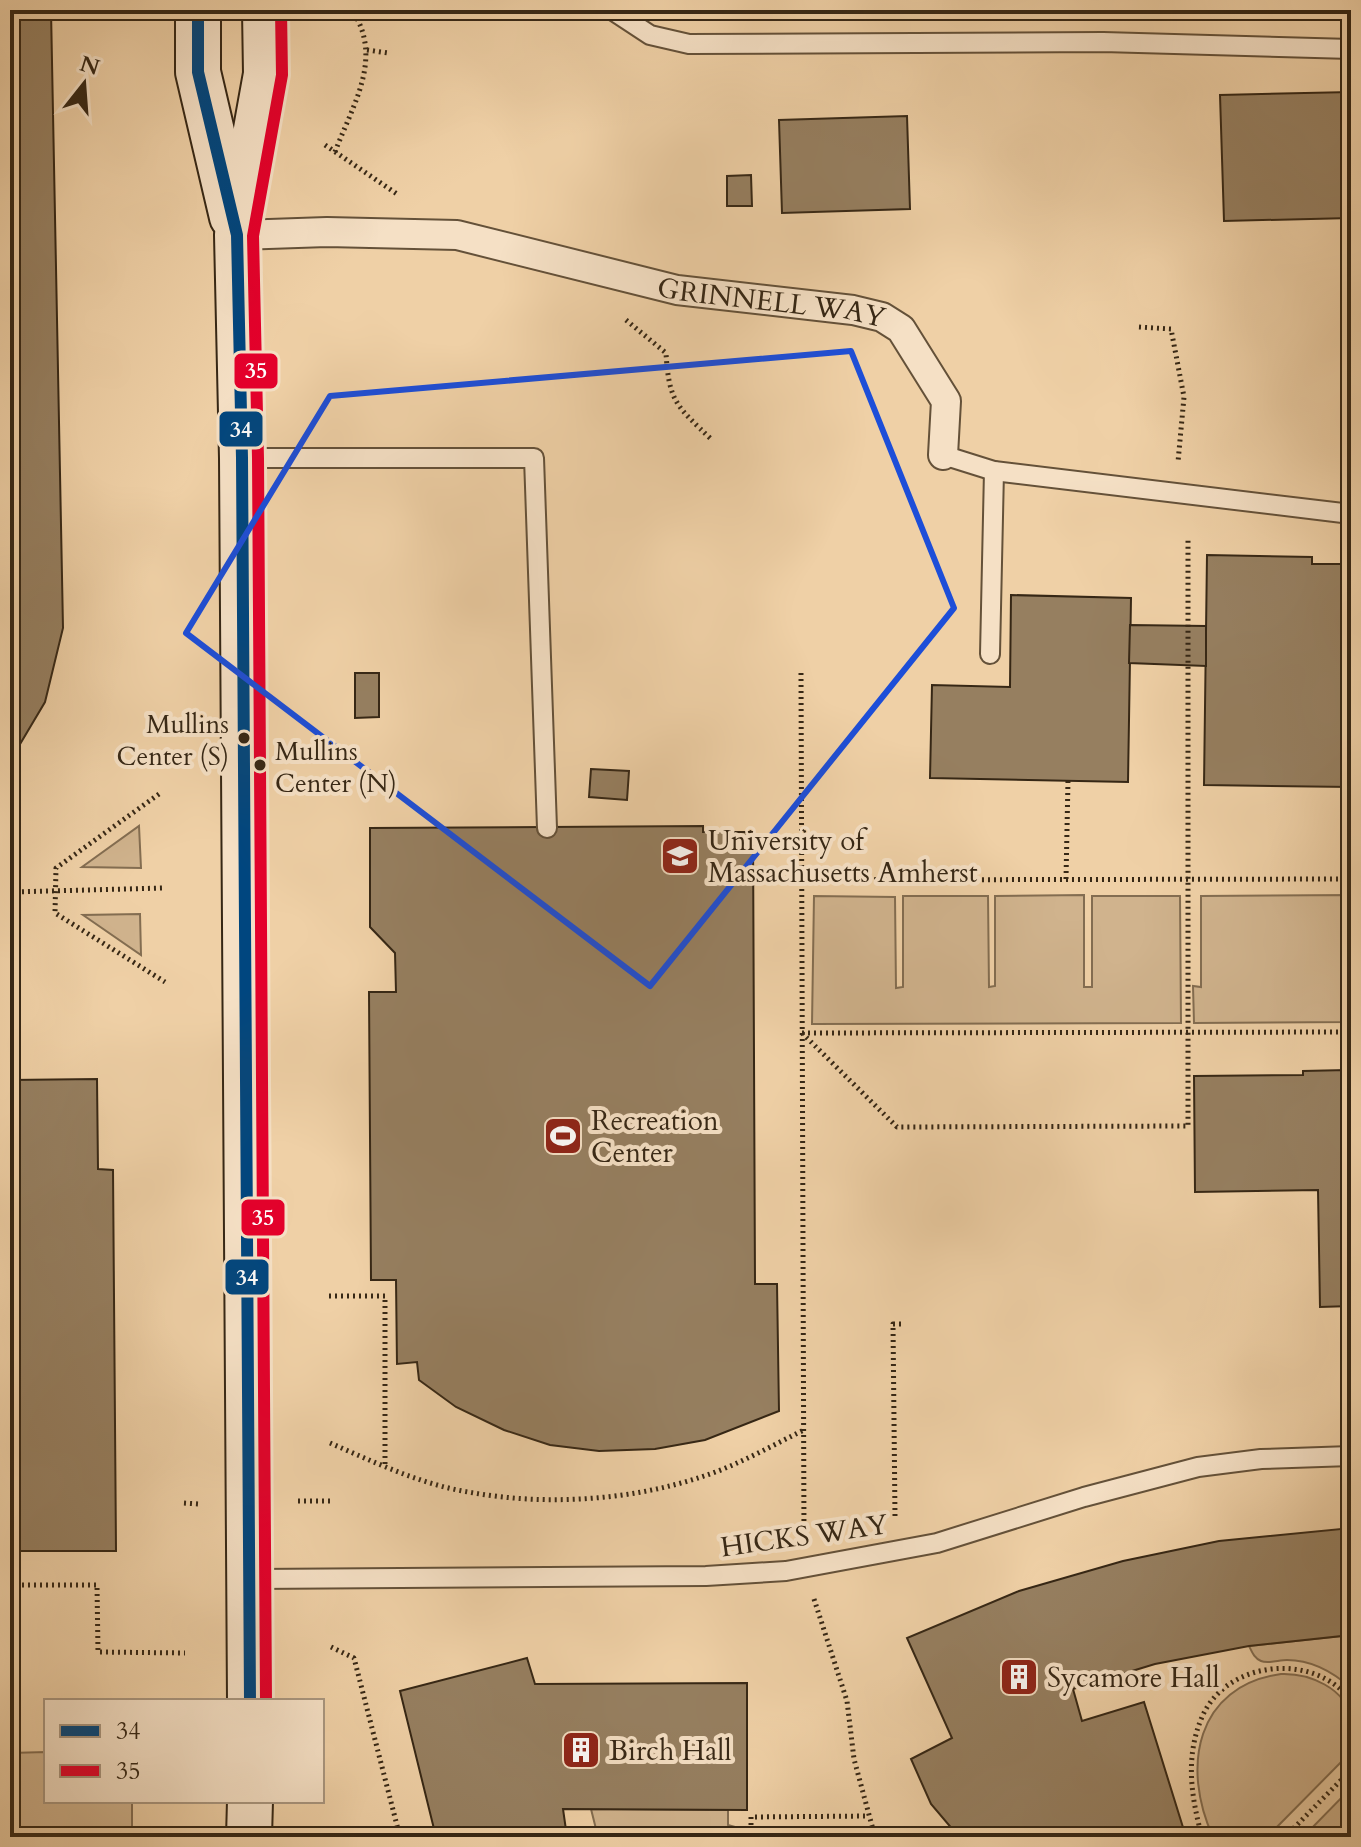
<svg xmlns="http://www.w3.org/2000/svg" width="1361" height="1847" font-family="Cardo,serif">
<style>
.green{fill:#d0b38d;stroke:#836d51;stroke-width:2}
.building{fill:#967f60;stroke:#362715;stroke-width:2}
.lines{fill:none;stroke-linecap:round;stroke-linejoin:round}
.service-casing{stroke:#645139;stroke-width:22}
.pedestrian-casing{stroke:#645139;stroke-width:32}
.secondary-casing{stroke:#362715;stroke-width:48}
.path{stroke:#362715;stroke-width:5;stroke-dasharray:2 4;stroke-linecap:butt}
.service{stroke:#f5e0c5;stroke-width:18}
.pedestrian{stroke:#f5e0c5;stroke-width:28}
.secondary{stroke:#f5e0c5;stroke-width:44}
.bus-1-casing{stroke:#f5e0c5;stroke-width:18}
.bus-2-casing{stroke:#f5e0c5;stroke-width:18}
.bus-1{stroke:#00467f;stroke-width:12}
.bus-2{stroke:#e4002b;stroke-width:12}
.marked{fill:none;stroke:#1d4ed8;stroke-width:6;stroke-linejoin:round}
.bus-dot{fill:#362715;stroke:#f5e0c5;stroke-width:3}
.labels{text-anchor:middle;stroke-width:8;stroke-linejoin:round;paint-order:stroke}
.bus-label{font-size:26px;fill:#362715;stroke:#f5e0c5;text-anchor:end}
.street-label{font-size:28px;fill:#362715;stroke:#f5e0c5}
.poi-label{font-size:28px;fill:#362715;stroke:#f5e0c5;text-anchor:start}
.line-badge{stroke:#f5e0c5;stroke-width:3}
.badge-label{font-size:22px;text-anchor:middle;font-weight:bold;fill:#fff}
</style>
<rect width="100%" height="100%" fill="#efd0a6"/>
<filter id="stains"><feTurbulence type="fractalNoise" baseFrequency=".0025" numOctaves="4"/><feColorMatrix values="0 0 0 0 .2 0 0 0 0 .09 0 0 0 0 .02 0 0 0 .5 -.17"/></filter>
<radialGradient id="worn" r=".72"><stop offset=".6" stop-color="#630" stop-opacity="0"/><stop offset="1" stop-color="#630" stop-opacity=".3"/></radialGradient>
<!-- green -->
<g class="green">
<path d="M 139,826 L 141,868 L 82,867 Z"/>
<path d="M 1084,895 L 1084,987 L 1092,987 L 1092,896 L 1180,896 L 1181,1023 L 812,1024 L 814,896 L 895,897 L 896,988 L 903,987 L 903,896 L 988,896 L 989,987 L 995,986 L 995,896 Z"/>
<path d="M 1351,895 L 1351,1022 L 1194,1023 L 1193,986 L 1201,987 L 1201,896 Z"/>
<path d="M 140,914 L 141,955 L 83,915 Z"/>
<path d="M 1351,1635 L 1351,1688 C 1333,1672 1312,1660 1287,1660 C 1279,1660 1268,1664 1261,1661 C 1254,1658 1252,1652 1249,1646 Z"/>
<path d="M 1281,1674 C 1309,1673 1346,1688 1351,1719 C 1353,1729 1351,1741 1351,1752 L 1267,1837 L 1213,1837 C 1181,1767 1196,1686 1281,1674 Z"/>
<path d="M 46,1752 L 46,1801 L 132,1801 L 132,1837 L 10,1837 L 10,1753 Z"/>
<path d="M 1351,1789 L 1351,1837 L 1303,1837 L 1349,1790 Z"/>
<path d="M 591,1809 L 728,1810 L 728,1825 L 739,1828 L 742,1837 L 598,1837 Z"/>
</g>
<!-- building -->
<g class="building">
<path d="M 10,10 L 51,10 L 63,628 L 45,702 L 10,761 Z"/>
<path d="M 1351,92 L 1351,218 L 1224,221 L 1220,95 Z"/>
<path d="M 907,116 L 910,209 L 782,213 L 779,120 Z"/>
<path d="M 751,175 L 752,206 L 727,206 L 727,176 Z"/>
<path d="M 1207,555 L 1312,557 L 1312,564 L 1351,564 L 1351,787 L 1204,785 Z"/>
<path d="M 1011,595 L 1131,598 L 1128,782 L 930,778 L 932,685 L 1010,687 Z"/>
<path d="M 1130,625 L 1206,626 L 1206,666 L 1129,663 Z"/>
<path d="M 355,673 L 379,673 L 379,717 L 355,718 Z"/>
<path d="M 591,769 L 629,771 L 627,800 L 589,797 Z"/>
<path d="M 703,826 L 703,832 L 753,832 L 755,1284 L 777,1284 L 779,1411 L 705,1440 L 655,1449 L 599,1451 L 550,1445 L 504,1430 L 456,1407 L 419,1380 L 417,1362 L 397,1364 L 396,1280 L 371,1280 L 369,992 L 396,992 L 395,953 L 370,927 L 370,828 Z"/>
<path d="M 1347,1070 L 1351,1074 L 1351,1306 L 1320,1307 L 1318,1190 L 1195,1192 L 1194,1076 L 1303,1075 L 1303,1071 Z"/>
<path d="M 97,1079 L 98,1169 L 113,1170 L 116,1551 L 10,1551 L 10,1080 Z"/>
<path d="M 1351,1528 L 1351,1635 L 1249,1646 L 1155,1664 L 1073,1689 L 1082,1721 L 1144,1702 L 1186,1837 L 959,1837 L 931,1804 L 911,1759 L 952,1738 L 907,1638 L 1019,1591 L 1123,1561 L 1219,1541 Z"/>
<path d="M 527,1658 L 535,1684 L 747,1683 L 747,1810 L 563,1809 L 567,1837 L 436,1837 L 400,1691 Z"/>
</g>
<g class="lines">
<defs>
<g id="service">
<path d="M 612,10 L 650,35 L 689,44 L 1103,42 L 1351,49"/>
<path d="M 943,455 L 994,471 L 1351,514"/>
<path d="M 242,458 L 534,458 L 547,828"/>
<path d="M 990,654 L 994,471"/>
<path d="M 252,1579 L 706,1576 L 786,1571 L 937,1543 L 1084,1497 L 1198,1467 L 1261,1459 L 1351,1456"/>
</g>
<g id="pedestrian">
<path id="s1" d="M 237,235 L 327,232 L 457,235 L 677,290 L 853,310 L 882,317 L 901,329 L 946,401 L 943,455"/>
</g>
<g id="secondary">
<path d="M 198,10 L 198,72 L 232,217"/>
<path d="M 250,1701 L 242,458 L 237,235 L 266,74 L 265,10"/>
<path d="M 249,1837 L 250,1801"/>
</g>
</defs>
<!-- service casing -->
<use href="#service" class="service-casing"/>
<!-- pedestrian casing -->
<use href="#pedestrian" class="pedestrian-casing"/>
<!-- secondary casing -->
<use href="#secondary" class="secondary-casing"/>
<!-- path -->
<g class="path">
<path d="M 367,50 L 388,53"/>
<path d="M 325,145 L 397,194"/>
<path d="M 335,152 C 353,104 384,58 352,10"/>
<path d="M 626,320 L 666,353 C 669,403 677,406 712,440"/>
<path d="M 1139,327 L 1171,329 L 1184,397 L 1178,462"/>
<path d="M 801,673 L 804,1535"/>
<path d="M 159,794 L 56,868 L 55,913 L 165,982"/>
<path d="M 1066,879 L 1068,780"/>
<path d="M 802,880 L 1351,879"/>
<path d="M 10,892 L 164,888"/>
<path d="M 802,1033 L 897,1127 L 1188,1126 L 1188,538"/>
<path d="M 802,1033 L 1351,1032"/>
<path d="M 329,1296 L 385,1296 L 385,1466"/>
<path d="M 330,1443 C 374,1462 420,1484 468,1492 C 544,1506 630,1501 704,1476 C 738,1465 771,1446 804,1430"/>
<path d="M 298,1501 L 331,1501"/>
<path d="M 184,1503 L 199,1504"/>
<path d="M 895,1516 L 893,1324 L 901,1324"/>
<path d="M 10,1585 L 97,1585 L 98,1652 L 185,1653"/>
<path d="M 814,1599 L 847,1701 L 854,1759 L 875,1837"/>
<path d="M 331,1647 L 354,1658 L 400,1837"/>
<path d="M 751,1837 L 751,1817 L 868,1816"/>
<path d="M 1202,1837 C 1191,1796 1185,1757 1202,1717 C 1227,1659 1316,1652 1351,1701"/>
<path d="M 1285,1837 L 1351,1770"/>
</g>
<!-- service -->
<use href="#service" class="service"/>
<!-- pedestrian -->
<use href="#pedestrian" class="pedestrian"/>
<!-- secondary -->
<use href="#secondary" class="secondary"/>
<defs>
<path id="bus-1" d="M 198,10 L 198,72 L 237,235 L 242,458 L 250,1701"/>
<path id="bus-2" d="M 266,1701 L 258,458 L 253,236 L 282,75 L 281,10"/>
</defs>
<!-- bus-1 casing -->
<use href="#bus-1" class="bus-1-casing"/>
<!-- bus-2 casing -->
<use href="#bus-2" class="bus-2-casing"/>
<!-- bus-1 -->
<use href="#bus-1" class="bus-1"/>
<!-- bus-2 -->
<use href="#bus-2" class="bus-2"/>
</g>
<!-- marked area -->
<path class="marked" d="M 851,351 L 954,608 L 650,986 L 186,633 L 330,396 Z"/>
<!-- icons -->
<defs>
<symbol id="university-square" viewBox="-11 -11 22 22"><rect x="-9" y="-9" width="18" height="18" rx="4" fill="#8f2418" stroke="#f5e0c5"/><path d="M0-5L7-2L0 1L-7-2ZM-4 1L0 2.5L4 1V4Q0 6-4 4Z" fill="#fff"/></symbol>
<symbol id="stadium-square" viewBox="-11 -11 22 22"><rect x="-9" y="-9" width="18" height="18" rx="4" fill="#8f2418" stroke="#f5e0c5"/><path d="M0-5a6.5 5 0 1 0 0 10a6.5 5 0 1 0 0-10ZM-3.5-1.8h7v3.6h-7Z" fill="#fff"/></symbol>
<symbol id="building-square" viewBox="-11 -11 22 22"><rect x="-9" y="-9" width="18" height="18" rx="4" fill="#8f2418" stroke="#f5e0c5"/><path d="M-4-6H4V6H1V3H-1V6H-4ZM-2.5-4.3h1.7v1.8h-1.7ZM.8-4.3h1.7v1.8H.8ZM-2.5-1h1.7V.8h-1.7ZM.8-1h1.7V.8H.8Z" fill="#fff"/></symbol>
</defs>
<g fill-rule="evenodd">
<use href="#university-square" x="658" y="834" width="44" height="44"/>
<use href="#stadium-square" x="541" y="1114" width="44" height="44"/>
<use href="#building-square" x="997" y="1655" width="44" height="44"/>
<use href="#building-square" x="559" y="1728" width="44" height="44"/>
</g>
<!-- markers -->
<g class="bus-dot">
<circle cx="244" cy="738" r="7"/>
<circle cx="260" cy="765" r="7"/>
</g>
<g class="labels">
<!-- bus labels -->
<g class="bus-label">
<text x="229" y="733">Mullins<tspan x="229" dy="32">Center (S)</tspan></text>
<text x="275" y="760" text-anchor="start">Mullins<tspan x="275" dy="32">Center (N)</tspan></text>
</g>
<!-- street labels -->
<g class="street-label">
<text dy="10" stroke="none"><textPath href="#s1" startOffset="542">GRINNELL WAY</textPath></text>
<text transform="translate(804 1535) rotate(-8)" y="10">HICKS WAY</text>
</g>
<!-- poi labels -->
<g class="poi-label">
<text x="708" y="850">University of<tspan x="708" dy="32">Massachusetts Amherst</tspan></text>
<text x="591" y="1130">Recreation<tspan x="591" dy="32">Center</tspan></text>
<text x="1047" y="1687">Sycamore Hall</text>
<text x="609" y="1760">Birch Hall</text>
</g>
</g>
<g class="line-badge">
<rect x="233" y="352" width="46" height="38" rx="8" fill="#e4002b"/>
<rect x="218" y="410" width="46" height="38" rx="8" fill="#00467f"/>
<rect x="240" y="1198" width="46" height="39" rx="8" fill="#e4002b"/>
<rect x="224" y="1258" width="46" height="38" rx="8" fill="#00467f"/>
</g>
<g class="badge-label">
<text x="256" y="378">35</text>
<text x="241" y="437">34</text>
<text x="263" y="1225">35</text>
<text x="247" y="1285">34</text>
</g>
<!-- margin -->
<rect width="1361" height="1847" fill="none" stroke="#efd0a6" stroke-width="40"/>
<rect x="12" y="12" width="1337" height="1823" fill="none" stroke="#362715" stroke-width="4"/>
<rect x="20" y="20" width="1321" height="1807" fill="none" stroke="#362715" stroke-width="2"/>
<!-- legend -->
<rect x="44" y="1699" width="280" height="104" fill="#f5e0c5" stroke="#a9967f" stroke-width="2"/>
<rect x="60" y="1725" width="40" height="12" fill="#00467f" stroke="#a9967f" stroke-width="2"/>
<text x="116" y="1739" font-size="24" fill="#362715">34</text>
<rect x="60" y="1765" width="40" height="12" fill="#e4002b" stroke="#a9967f" stroke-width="2"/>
<text x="116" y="1779" font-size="24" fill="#362715">35</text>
<!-- north arrow -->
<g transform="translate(84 84) rotate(17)" stroke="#f5e0c5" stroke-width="6" paint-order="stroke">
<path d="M0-6L14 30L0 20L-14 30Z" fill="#362715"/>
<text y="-12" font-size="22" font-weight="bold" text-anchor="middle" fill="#362715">N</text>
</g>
<rect width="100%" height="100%" filter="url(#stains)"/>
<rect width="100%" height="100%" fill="url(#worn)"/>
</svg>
